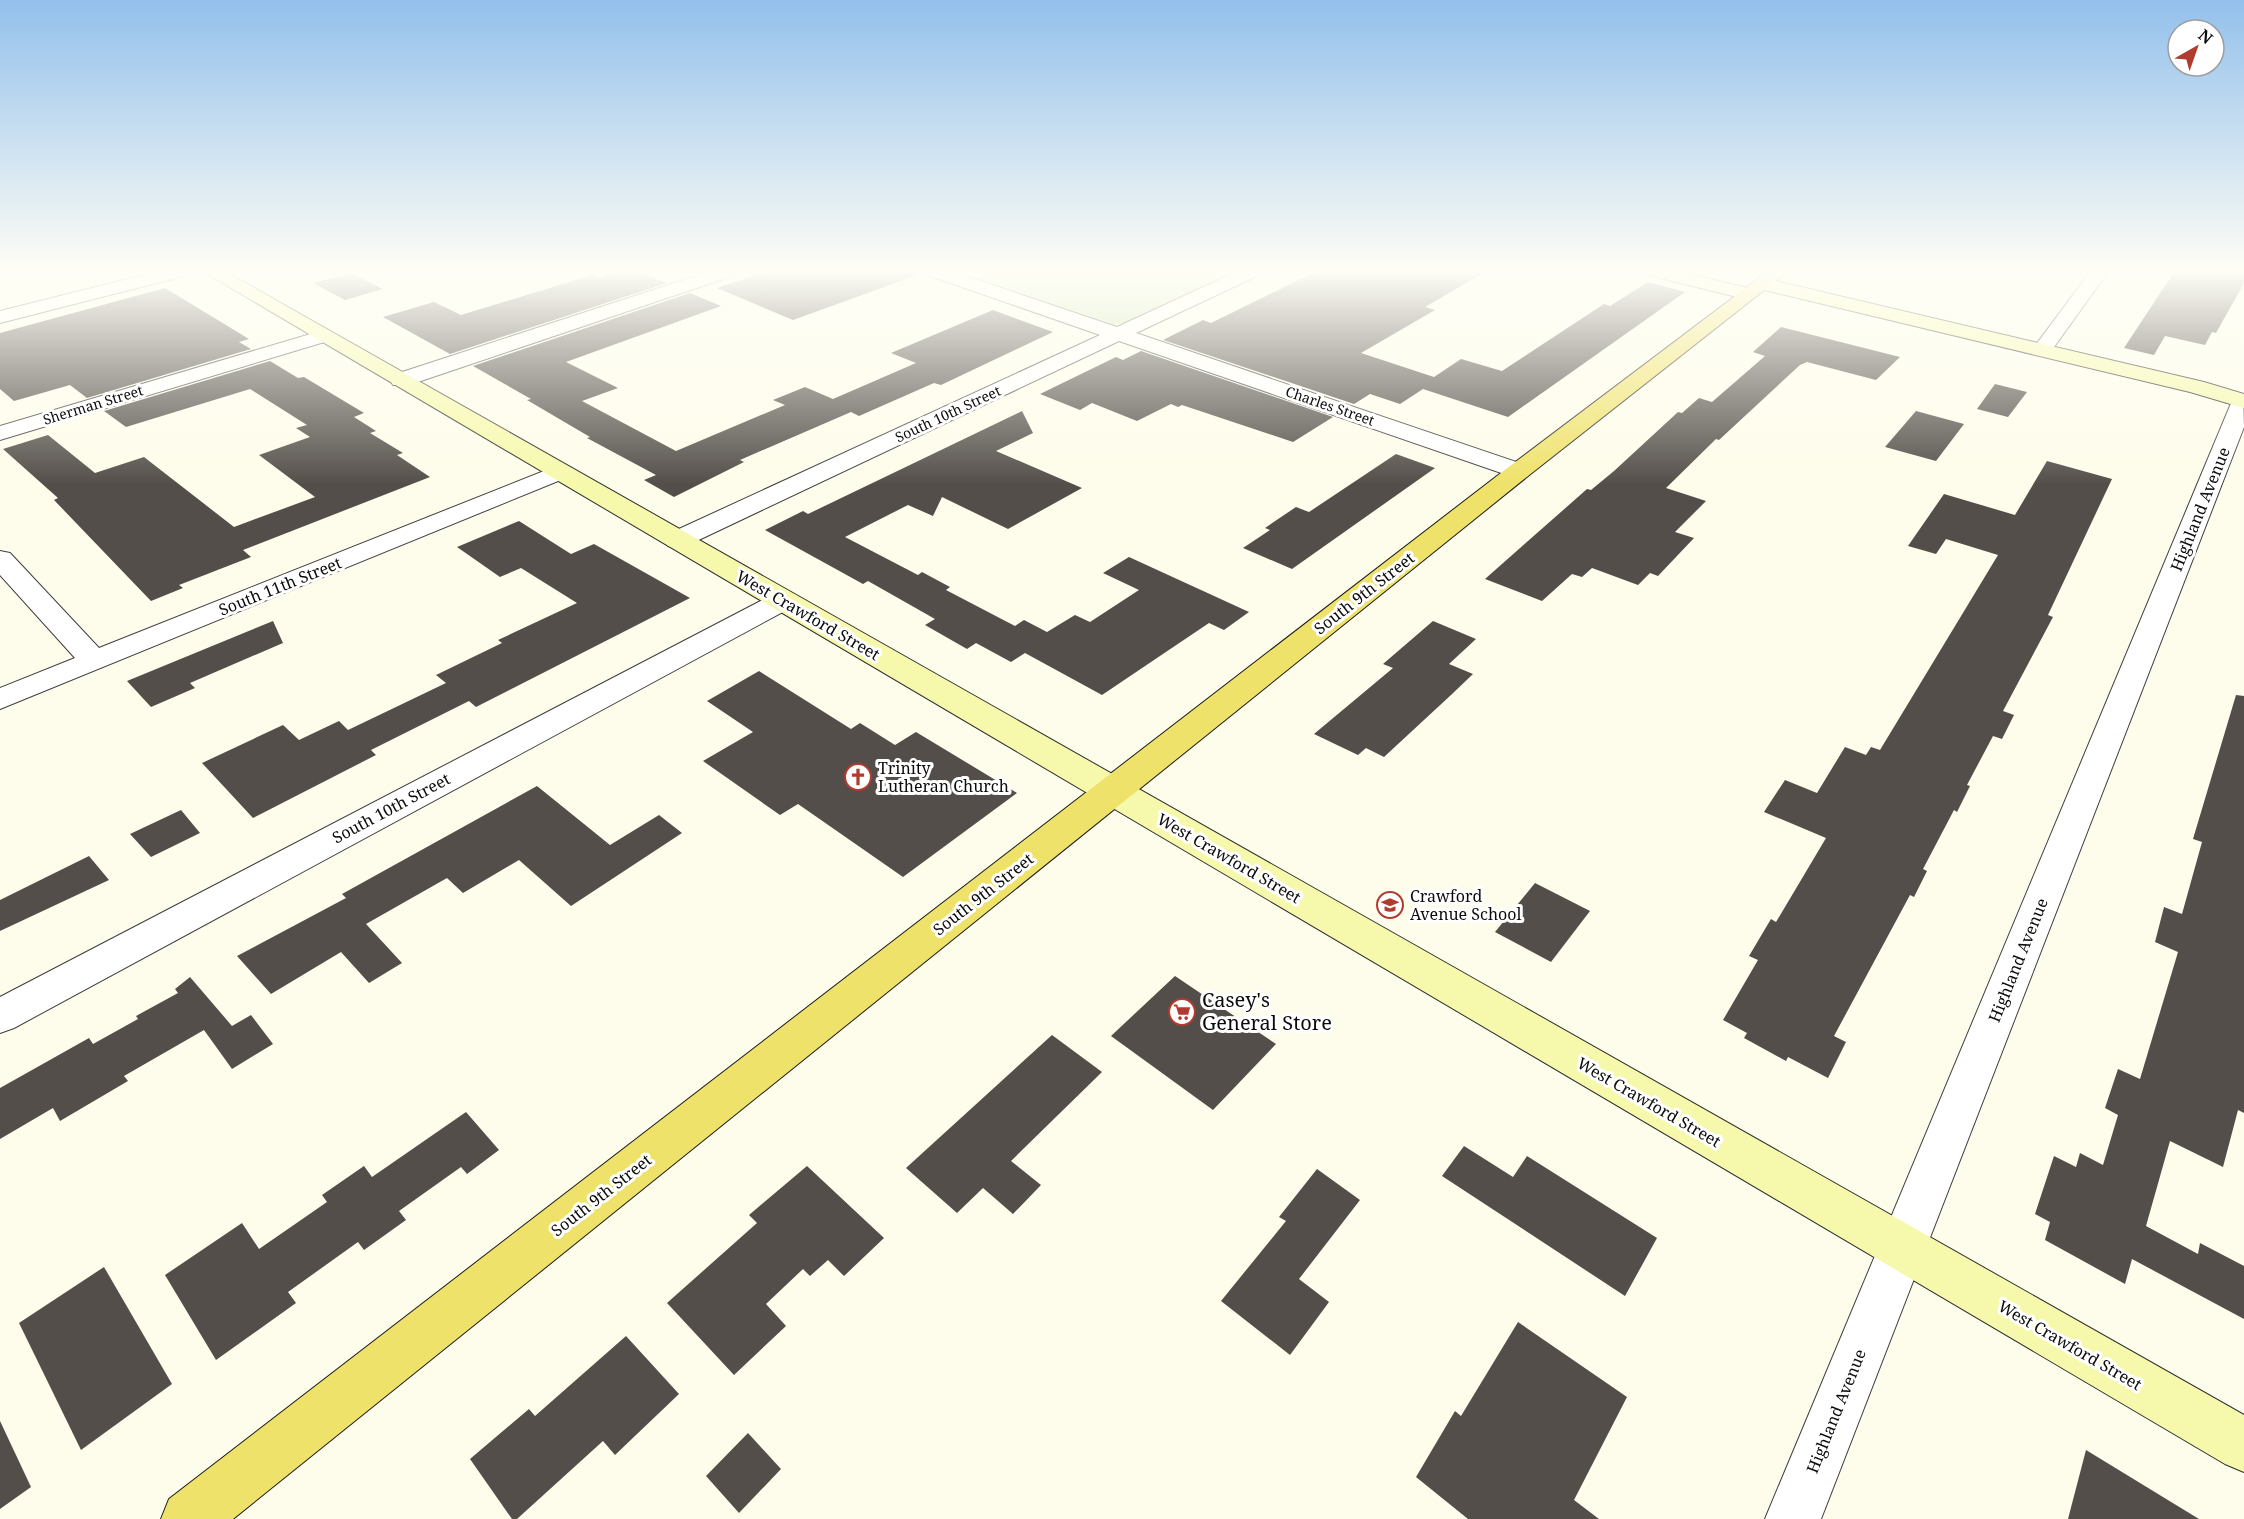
<svg xmlns="http://www.w3.org/2000/svg" width="2244" height="1519" font-family="'Noto Serif',serif">
<style>
.green{fill:#c9e5b8}
.building{fill:#534e49}
.lines{fill:none;stroke-linecap:round;stroke-linejoin:round}
.street-casing{stroke:#3e3e3e;stroke-width:2}
.secondary-casing{stroke:#2d2d2d;stroke-width:2}
.primary-casing{stroke:#1c1c1c;stroke-width:2}
.street{fill:#fff;fill-rule:evenodd}
.secondary{fill:#f6f9ab;fill-rule:evenodd}
.primary{fill:#efe26a;fill-rule:evenodd}
.labels{text-anchor:middle;stroke-width:6;stroke-linejoin:round;paint-order:stroke}
.far-street-label{font-size:14px;fill:#0b0b0b;stroke:#fff}
.street-label{font-size:16px;fill:#0b0b0b;stroke:#fff}
.poi-label{font-size:16px;fill:#0b0b0b;stroke:#fff;text-anchor:start}
.near-poi-label{font-size:20px;fill:#0b0b0b;stroke:#fff;text-anchor:start}
</style>
<rect width="100%" height="100%" fill="#fefdeb"/>
<!-- green -->
<path class="green" d="M 995,272 L 1237,272 L 1132,323 L 1113,324 L 978,278 Z"/>
<!-- building -->
<g class="building">
<path d="M 616,272 L 639,272 L 667,283 L 450,354 L 383,317 L 434,302 L 461,315 L 592,275 L 598,278 Z"/>
<path d="M 765,272 L 917,272 L 917,275 L 793,320 L 717,288 Z"/>
<path d="M 1315,272 L 1485,272 L 1425,307 L 1435,310 L 1361,353 L 1434,377 L 1461,359 L 1502,371 L 1604,304 L 1610,306 L 1648,282 L 1685,292 L 1508,417 L 1423,389 L 1400,404 L 1370,394 L 1354,404 L 1163,340 L 1203,320 L 1211,323 Z"/>
<path d="M 2174,272 L 2244,272 L 2244,283 L 2216,333 L 2212,332 L 2205,345 L 2165,336 L 2154,355 L 2124,348 Z"/>
<path d="M 351,273 L 383,289 L 345,300 L 313,283 Z"/>
<path d="M 165,288 L 249,339 L 239,342 L 251,349 L 87,398 L 70,385 L 14,401 L 0,389 L 0,333 Z"/>
<path d="M 690,293 L 721,306 L 566,362 L 618,388 L 582,401 L 676,451 L 785,405 L 773,400 L 805,387 L 833,399 L 916,363 L 891,353 L 993,310 L 1053,332 L 941,385 L 934,383 L 859,416 L 851,412 L 740,460 L 744,462 L 674,497 L 644,480 L 656,475 L 587,438 L 590,437 L 527,400 L 531,399 L 473,366 Z"/>
<path d="M 1781,327 L 1900,357 L 1876,380 L 1807,362 L 1800,365 L 1719,440 L 1716,439 L 1666,488 L 1706,501 L 1675,532 L 1694,538 L 1658,576 L 1650,573 L 1638,585 L 1592,568 L 1582,577 L 1572,574 L 1542,601 L 1485,579 L 1587,489 L 1591,490 L 1614,471 L 1678,412 L 1682,413 L 1699,398 L 1712,402 L 1765,356 L 1753,352 Z"/>
<path d="M 1141,351 L 1333,417 L 1293,442 L 1182,405 L 1178,407 L 1171,404 L 1137,421 L 1092,403 L 1080,410 L 1040,394 L 1116,357 L 1123,360 Z"/>
<path d="M 270,361 L 298,378 L 304,377 L 364,413 L 354,417 L 376,431 L 370,433 L 403,453 L 397,455 L 430,477 L 243,550 L 251,557 L 179,585 L 183,588 L 151,601 L 54,500 L 58,498 L 3,449 L 48,435 L 95,473 L 144,457 L 234,527 L 315,497 L 259,455 L 310,437 L 296,428 L 307,425 L 250,389 L 126,427 L 104,411 Z"/>
<path d="M 1995,384 L 2027,392 L 2008,417 L 1977,409 Z"/>
<path d="M 1022,411 L 1033,433 L 996,451 L 1082,488 L 1008,529 L 942,497 L 933,516 L 908,505 L 845,537 L 918,575 L 922,572 L 950,587 L 946,590 L 1015,626 L 1024,620 L 1047,632 L 1075,615 L 1090,622 L 1139,590 L 1103,573 L 1129,557 L 1249,612 L 1224,630 L 1209,623 L 1102,695 L 1025,653 L 1011,662 L 976,643 L 967,649 L 925,625 L 935,619 L 868,581 L 863,584 L 765,530 L 803,511 L 808,514 Z"/>
<path d="M 1916,411 L 1964,424 L 1936,461 L 1885,447 Z"/>
<path d="M 1396,454 L 1435,468 L 1292,569 L 1243,548 L 1270,530 L 1265,528 L 1296,507 L 1309,512 Z"/>
<path d="M 2047,461 L 2112,479 L 2048,615 L 2053,617 L 2003,711 L 2014,715 L 2002,739 L 1993,736 L 1967,785 L 1970,786 L 1957,812 L 1954,810 L 1923,869 L 1927,871 L 1914,897 L 1910,895 L 1834,1036 L 1846,1042 L 1828,1078 L 1788,1057 L 1786,1061 L 1744,1038 L 1747,1033 L 1723,1020 L 1758,960 L 1749,956 L 1771,919 L 1776,922 L 1826,838 L 1764,812 L 1785,780 L 1817,793 L 1845,747 L 1866,755 L 1871,747 L 1880,750 L 1998,555 L 1946,539 L 1936,554 L 1908,546 L 1944,494 L 2015,515 Z"/>
<path d="M 519,521 L 571,554 L 594,544 L 690,598 L 476,707 L 469,701 L 371,750 L 376,755 L 253,818 L 202,763 L 283,725 L 299,740 L 339,721 L 348,730 L 446,683 L 436,675 L 502,643 L 498,640 L 577,603 L 521,568 L 500,577 L 457,547 Z"/>
<path d="M 273,621 L 283,643 L 190,683 L 195,688 L 151,707 L 127,681 Z"/>
<path d="M 1433,621 L 1476,639 L 1449,664 L 1473,674 L 1451,695 L 1384,757 L 1366,748 L 1358,755 L 1314,734 L 1393,668 L 1383,664 Z"/>
<path d="M 759,671 L 851,729 L 860,723 L 895,745 L 916,732 L 1017,793 L 903,877 L 798,804 L 780,815 L 703,761 L 753,732 L 707,701 Z"/>
<path d="M 2236,695 L 2244,696 L 2244,1113 L 2238,1110 L 2223,1167 L 2170,1141 L 2146,1226 L 2198,1254 L 2200,1243 L 2244,1266 L 2244,1319 L 2132,1259 L 2125,1284 L 2045,1240 L 2050,1222 L 2035,1214 L 2054,1156 L 2076,1167 L 2080,1153 L 2103,1165 L 2118,1115 L 2105,1108 L 2118,1069 L 2140,1079 L 2178,952 L 2155,942 L 2164,907 L 2182,914 L 2202,842 L 2193,839 Z"/>
<path d="M 537,786 L 610,845 L 659,815 L 682,833 L 571,906 L 519,860 L 463,893 L 447,878 L 366,924 L 402,963 L 369,983 L 341,952 L 271,994 L 237,956 L 346,898 L 342,894 Z"/>
<path d="M 181,810 L 200,833 L 151,857 L 130,834 Z"/>
<path d="M 89,856 L 109,880 L 0,931 L 0,900 Z"/>
<path d="M 1535,883 L 1590,911 L 1551,962 L 1495,932 Z"/>
<path d="M 1175,976 L 1276,1044 L 1213,1110 L 1111,1036 Z"/>
<path d="M 190,977 L 232,1026 L 251,1015 L 273,1044 L 232,1069 L 204,1030 L 124,1076 L 128,1081 L 60,1121 L 53,1108 L 0,1139 L 0,1088 L 89,1038 L 93,1044 L 138,1019 L 136,1016 L 178,993 L 175,989 Z"/>
<path d="M 1052,1035 L 1102,1072 L 1011,1161 L 1041,1185 L 1013,1214 L 983,1188 L 957,1213 L 906,1168 Z"/>
<path d="M 466,1112 L 499,1150 L 467,1174 L 461,1167 L 399,1211 L 406,1220 L 364,1250 L 358,1242 L 288,1292 L 296,1303 L 216,1360 L 165,1275 L 242,1223 L 259,1249 L 327,1202 L 322,1195 L 364,1166 L 372,1177 Z"/>
<path d="M 1464,1146 L 1513,1177 L 1527,1156 L 1657,1238 L 1625,1296 L 1442,1176 Z"/>
<path d="M 807,1166 L 884,1238 L 844,1276 L 828,1260 L 810,1276 L 803,1269 L 766,1304 L 786,1326 L 734,1375 L 667,1303 L 757,1223 L 749,1215 Z"/>
<path d="M 1317,1169 L 1360,1200 L 1299,1279 L 1329,1302 L 1290,1355 L 1221,1301 L 1286,1221 L 1279,1217 Z"/>
<path d="M 104,1267 L 172,1384 L 81,1450 L 19,1323 Z"/>
<path d="M 1518,1322 L 1627,1397 L 1574,1500 L 1599,1519 L 1468,1519 L 1416,1477 L 1455,1411 L 1461,1416 Z"/>
<path d="M 626,1336 L 679,1394 L 615,1455 L 603,1441 L 517,1519 L 512,1519 L 470,1459 L 529,1409 L 535,1416 Z"/>
<path d="M 0,1421 L 31,1487 L 0,1509 Z"/>
<path d="M 748,1433 L 781,1469 L 739,1513 L 706,1476 Z"/>
<path d="M 2086,1450 L 2199,1519 L 2068,1519 Z"/>
</g>
<g class="lines">
<defs>
<g id="street">
<path d="M 156,272 L 187,272 L 184,276 L 0,323 L 0,311 Z"/>
<path d="M 708,272 L 735,272 L 732,276 L 409,385 L 393,385 L 390,380 L 393,375 Z"/>
<path d="M 927,272 L 954,272 L 1117,327 L 1236,272 L 1260,272 L 1257,276 L 1136,333 L 1528,466 L 1531,471 L 1528,476 L 1519,478 L 1510,476 L 1119,341 L 686,546 L 677,548 L 668,546 L 664,540 L 668,534 L 1100,335 L 930,276 Z"/>
<path d="M 2090,272 L 2108,272 L 2049,354 L 2035,354 L 2032,350 Z"/>
<path d="M 324,330 L 331,332 L 334,336 L 331,340 L 0,440 L 0,426 Z"/>
<path d="M 2243,394 L 2244,427 L 1821,1519 L 1765,1519 L 2232,401 L 2235,396 Z"/>
<path d="M 559,465 L 568,467 L 571,472 L 568,477 L 0,709 L 0,688 L 75,658 L 0,575 L 0,551 L 10,553 L 99,648 Z"/>
<path d="M 782,593 L 792,595 L 796,601 L 792,607 L 14,1028 L 0,1033 L 0,997 L 772,595 Z"/>
</g>
<g id="secondary">
<path d="M 204,272 L 226,272 L 2244,1415 L 2244,1472 L 2225,1464 Z"/>
<path d="M 1649,272 L 1680,272 L 1756,290 L 1758,294 L 1749,300 L 1652,276 Z"/>
<path d="M 1763,278 L 2204,382 L 2244,394 L 2244,408 L 2190,392 L 1756,288 L 1754,284 L 1756,280 Z"/>
</g>
<path id="primary" d="M 1767,272 L 1787,272 L 1528,476 L 233,1519 L 161,1519 L 169,1499 L 1510,466 Z"/>
</defs>
<!-- street casing -->
<use href="#street" class="street-casing"/>
<!-- secondary casing -->
<use href="#secondary" class="secondary-casing"/>
<!-- primary casing -->
<use href="#primary" class="primary-casing"/>
<!-- street -->
<use href="#street" class="street"/>
<!-- secondary -->
<use href="#secondary" class="secondary"/>
<!-- primary -->
<use href="#primary" class="primary"/>
</g>
<!-- sky -->
<linearGradient id="sky" x2="0" y2="1"><stop stop-color="#93c0ec"/><stop offset="0.56" stop-color="#fffef6"/><stop offset="1" stop-color="#fffef6" stop-opacity="0"/></linearGradient>
<rect width="2244" height="485" fill="url(#sky)"/>
<!-- icons -->
<defs>
<symbol id="church-ring" viewBox="-11 -11 22 22"><circle r="9.5" fill="#fff" stroke="#b13b2e" stroke-width="1.5"/><path d="M-1.2-6h2.4v3.5h3.3v2.4h-3.3V6h-2.4V-.1h-3.3v-2.4h3.3Z" fill="#b13b2e"/></symbol>
<symbol id="school-ring" viewBox="-11 -11 22 22"><circle r="9.5" fill="#fff" stroke="#b13b2e" stroke-width="1.5"/><path d="M0-5L7-2L0 1L-7-2ZM-4 1L0 2.5L4 1V4Q0 6-4 4Z" fill="#b13b2e"/></symbol>
<symbol id="supermarket-ring" viewBox="-11 -11 22 22"><circle r="9.5" fill="#fff" stroke="#b13b2e" stroke-width="1.5"/><path d="M-6-5.5h2.5l.6 2H6L4.5 2H-2.5L-4.4-4H-6ZM-1.5 3.2a1.3 1.3 0 1 0 .1 0ZM3 3.2a1.3 1.3 0 1 0 .1 0Z" fill="#b13b2e"/></symbol>
</defs>
<g fill-rule="evenodd">
<use href="#church-ring" x="843" y="762" width="30" height="30"/>
<use href="#school-ring" x="1375" y="890" width="30" height="30"/>
<use href="#supermarket-ring" x="1167" y="997" width="30" height="30"/>
</g>
<g class="labels">
<!-- far-street labels -->
<g class="far-street-label">
<text transform="translate(93 405) rotate(-17)" y="5">Sherman Street</text>
<text transform="translate(1330 406) rotate(19)" y="5">Charles Street</text>
<text transform="translate(948 414) rotate(-25)" y="5">South 10th Street</text>
</g>
<!-- street labels -->
<g class="street-label">
<text transform="translate(2200 509) rotate(-68)" y="6">Highland Avenue</text>
<text transform="translate(280 586) rotate(-22)" y="6">South 11th Street</text>
<text transform="translate(1364 593) rotate(-38)" y="6">South 9th Street</text>
<text transform="translate(808 615) rotate(30)" y="6">West Crawford Street</text>
<text transform="translate(391 808) rotate(-28)" y="6">South 10th Street</text>
<text transform="translate(1229 858) rotate(30)" y="6">West Crawford Street</text>
<text transform="translate(983 894) rotate(-38)" y="6">South 9th Street</text>
<text transform="translate(2018 960) rotate(-68)" y="6">Highland Avenue</text>
<text transform="translate(1649 1102) rotate(30)" y="6">West Crawford Street</text>
<text transform="translate(601 1195) rotate(-38)" y="6">South 9th Street</text>
<text transform="translate(2070 1345) rotate(30)" y="6">West Crawford Street</text>
<text transform="translate(1836 1411) rotate(-68)" y="6">Highland Avenue</text>
</g>
<!-- poi labels -->
<g class="poi-label">
<text x="878" y="774">Trinity<tspan x="878" dy="18">Lutheran Church</tspan></text>
<text x="1410" y="902">Crawford<tspan x="1410" dy="18">Avenue School</tspan></text>
</g>
<!-- near-poi labels -->
<g class="near-poi-label">
<text x="1202" y="1007">Casey's<tspan x="1202" dy="23">General Store</tspan></text>
</g>
</g>
<!-- north arrow -->
<g transform="translate(2196 48) rotate(40)"><circle r="28" fill="#ffffff" stroke="#9d9d9d" stroke-width="1.5"/>
<path d="M0-4.5L10 22L0 15L-10 22Z" fill="#b13b2e"/>
<text y="-9" font-size="16" font-weight="bold" text-anchor="middle" fill="#0b0b0b">N</text>
</g>
</svg>
